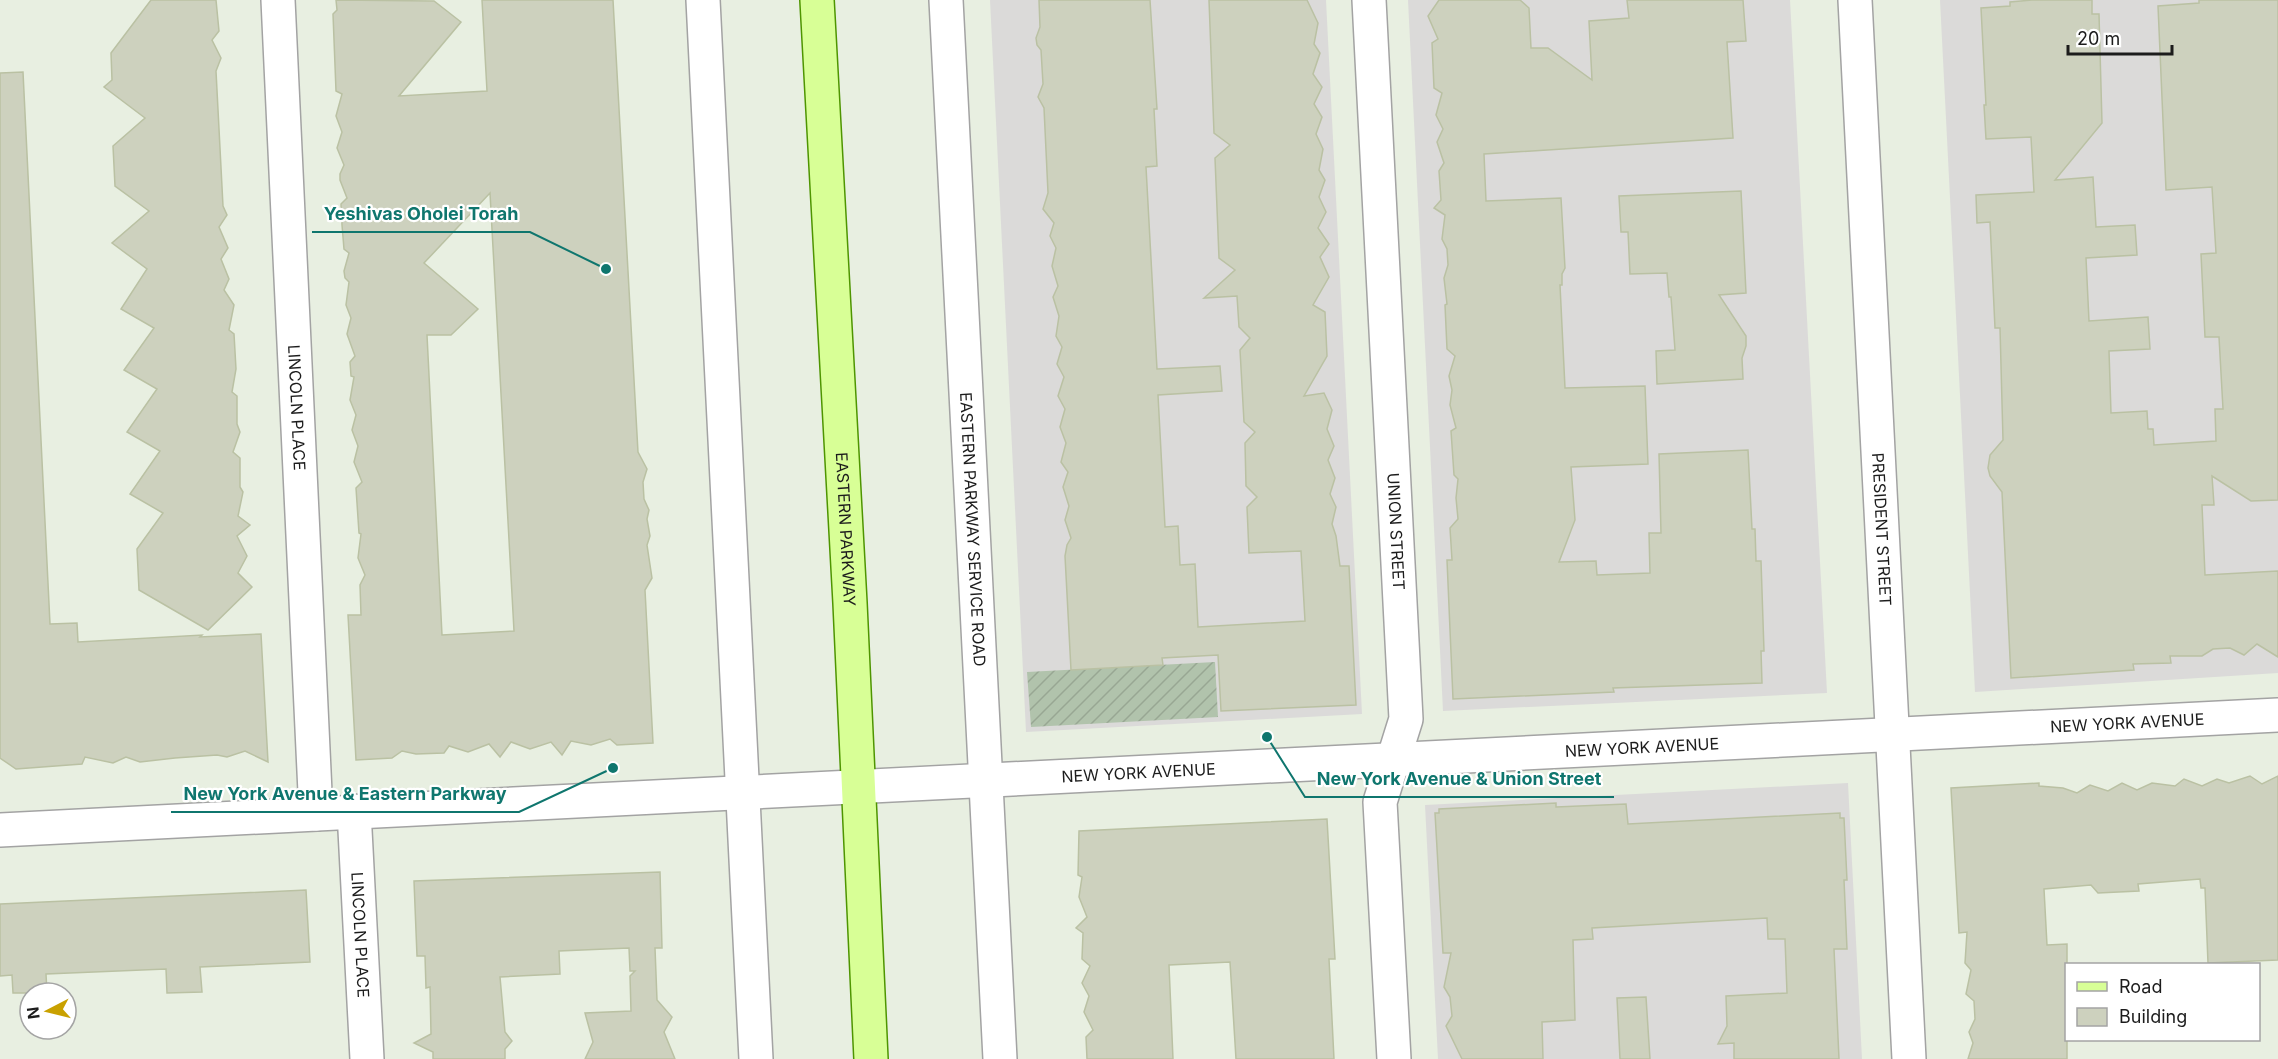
<svg xmlns="http://www.w3.org/2000/svg" width="2278" height="1059" font-family="Inter,sans-serif">
<style>
.residential{fill:#dbdad9}
.construction{fill:url(#construction-furrows)}
.building{fill:#cdd1be;stroke:#bac1a3;stroke-width:1.5;fill-rule:evenodd}
.lines{fill:none;stroke-linecap:round;stroke-linejoin:round}
.minor-casing{stroke:#a3a3a3;stroke-width:36}
.primary-casing{stroke:#4e9500;stroke-width:36}
.minor{stroke:#fff;stroke-width:33}
.primary{stroke:#d8ff96;stroke-width:33}
.labels{text-anchor:middle;stroke-width:4.5;stroke-linejoin:round;paint-order:stroke}
.street-label{font-size:16px;fill:#1c1c1c;stroke:#fff}
.leader{fill:none;stroke:#0f766e;stroke-width:2}
.callout-dot{fill:#0f766e;stroke:#fff;stroke-width:2}
.callout-label{font-size:18px;text-anchor:middle;font-weight:bold;fill:#0f766e;stroke:#fff;stroke-width:4.5;stroke-linejoin:round;paint-order:stroke}
</style>
<defs>
<pattern id="construction-furrows" width="10" height="10" patternUnits="userSpaceOnUse" patternTransform="scale(1.5)"><rect width="10" height="10" fill="#b1c3ac"/><path d="M-1 1l2-2M0 10L10 0M9 11l2-2" fill="none" stroke="#98a793"/></pattern>
</defs>
<rect width="100%" height="100%" fill="#e8efe1"/>
<!-- residential -->
<g class="residential">
<path d="M 990,0 L 1326,0 L 1362,714 L 1026,732 Z"/>
<path d="M 1408,0 L 1790,0 L 1827,693 L 1443,711 Z"/>
<path d="M 1940,0 L 2278,0 L 2278,673 L 1975,692 Z"/>
<path d="M 1848,783 L 1862,1059 L 1438,1059 L 1425,805 Z"/>
</g>
<!-- construction -->
<path class="construction" d="M 1215,662 L 1218,717 L 1031,727 L 1027,672 Z"/>
<!-- building -->
<g class="building">
<path d="M 151,0 L 216,0 L 219,31 L 212,40 L 221,58 L 216,71 L 223,206 L 227,215 L 219,227 L 228,248 L 221,259 L 229,279 L 224,290 L 234,305 L 229,330 L 234,334 L 236,369 L 232,392 L 237,396 L 237,424 L 240,432 L 233,452 L 240,458 L 240,487 L 243,492 L 238,516 L 250,525 L 237,536 L 247,556 L 238,573 L 252,587 L 208,630 L 139,590 L 137,549 L 163,513 L 130,494 L 160,451 L 127,432 L 157,389 L 124,370 L 154,328 L 121,309 L 147,269 L 112,243 L 149,211 L 115,186 L 113,146 L 145,118 L 104,87 L 112,80 L 111,53 Z"/>
<path d="M 336,0 L 434,1 L 461,22 L 399,96 L 487,91 L 482,0 L 613,0 L 638,452 L 647,469 L 643,482 L 644,499 L 649,510 L 647,519 L 650,536 L 647,545 L 652,578 L 645,590 L 653,743 L 617,745 L 610,739 L 591,745 L 571,741 L 562,755 L 551,742 L 530,749 L 511,742 L 500,757 L 489,744 L 468,752 L 449,746 L 444,753 L 416,754 L 402,751 L 392,758 L 356,760 L 348,615 L 361,615 L 360,585 L 365,575 L 358,558 L 361,534 L 359,533 L 356,488 L 362,482 L 354,462 L 358,446 L 352,430 L 356,415 L 350,400 L 354,377 L 351,376 L 350,362 L 355,356 L 347,334 L 351,318 L 346,305 L 349,282 L 345,278 L 344,271 L 349,253 L 344,249 L 342,225 L 341,204 L 347,198 L 340,180 L 340,174 L 344,165 L 337,148 L 342,132 L 336,116 L 342,94 L 336,91 L 333,14 L 337,10 ZM 490,193 L 514,631 L 442,635 L 427,335 L 451,335 L 478,309 L 424,263 Z"/>
<path d="M 1039,0 L 1150,0 L 1157,109 L 1154,109 L 1157,166 L 1146,167 L 1157,369 L 1220,366 L 1222,391 L 1158,395 L 1165,527 L 1178,526 L 1180,565 L 1195,564 L 1198,627 L 1305,621 L 1301,551 L 1249,553 L 1247,507 L 1257,497 L 1246,486 L 1245,443 L 1255,432 L 1244,422 L 1240,350 L 1250,338 L 1239,327 L 1237,296 L 1204,298 L 1235,270 L 1219,258 L 1215,158 L 1230,145 L 1214,133 L 1209,0 L 1307,0 L 1318,23 L 1314,44 L 1320,53 L 1313,74 L 1322,87 L 1314,104 L 1322,117 L 1316,134 L 1323,149 L 1319,170 L 1325,180 L 1319,197 L 1326,212 L 1318,228 L 1329,244 L 1320,257 L 1329,277 L 1313,305 L 1325,312 L 1327,356 L 1304,396 L 1324,393 L 1332,410 L 1327,429 L 1334,446 L 1328,460 L 1335,478 L 1330,494 L 1336,507 L 1332,524 L 1336,536 L 1340,566 L 1349,566 L 1356,705 L 1221,711 L 1218,655 L 1162,658 L 1163,665 L 1071,670 L 1065,556 L 1067,545 L 1071,538 L 1065,520 L 1069,506 L 1063,487 L 1068,472 L 1061,462 L 1066,443 L 1060,427 L 1065,409 L 1058,396 L 1064,377 L 1057,364 L 1062,347 L 1056,336 L 1059,316 L 1053,297 L 1058,286 L 1052,266 L 1056,248 L 1050,236 L 1054,223 L 1043,209 L 1048,193 L 1044,108 L 1038,97 L 1043,84 L 1041,50 L 1037,45 L 1036,38 L 1040,27 Z"/>
<path d="M 1439,0 L 1520,0 L 1529,8 L 1531,48 L 1548,48 L 1592,80 L 1589,21 L 1629,18 L 1627,0 L 1743,0 L 1746,41 L 1727,42 L 1733,138 L 1484,154 L 1486,201 L 1561,198 L 1565,268 L 1562,274 L 1562,285 L 1560,285 L 1565,388 L 1645,386 L 1648,464 L 1571,467 L 1575,520 L 1559,562 L 1596,561 L 1597,575 L 1650,573 L 1649,533 L 1661,533 L 1659,454 L 1748,450 L 1752,529 L 1755,529 L 1756,561 L 1761,561 L 1764,651 L 1761,651 L 1762,683 L 1613,688 L 1614,692 L 1453,699 L 1447,560 L 1452,560 L 1450,528 L 1458,519 L 1456,498 L 1458,479 L 1454,475 L 1451,431 L 1456,428 L 1450,405 L 1452,390 L 1449,376 L 1455,356 L 1447,349 L 1445,305 L 1447,304 L 1444,278 L 1448,265 L 1447,249 L 1442,239 L 1445,215 L 1434,208 L 1441,200 L 1439,171 L 1444,163 L 1437,142 L 1443,129 L 1436,115 L 1442,93 L 1434,88 L 1432,43 L 1438,39 L 1428,16 Z"/>
<path d="M 2032,0 L 2092,0 L 2092,14 L 2099,14 L 2102,123 L 2055,180 L 2093,177 L 2096,227 L 2135,225 L 2137,255 L 2086,258 L 2089,321 L 2148,317 L 2150,349 L 2109,351 L 2111,413 L 2147,411 L 2148,429 L 2153,429 L 2154,445 L 2216,441 L 2215,409 L 2223,409 L 2219,337 L 2205,337 L 2201,254 L 2216,253 L 2212,187 L 2166,190 L 2158,6 L 2199,3 L 2199,0 L 2278,0 L 2278,500 L 2251,501 L 2212,476 L 2214,505 L 2202,505 L 2205,575 L 2278,571 L 2278,657 L 2257,644 L 2244,655 L 2230,648 L 2213,649 L 2202,656 L 2170,656 L 2171,663 L 2133,664 L 2134,670 L 2011,678 L 2002,492 L 1990,476 L 1988,468 L 1990,455 L 2003,440 L 2000,328 L 1995,328 L 1990,222 L 1977,223 L 1976,195 L 2034,192 L 2031,137 L 1986,139 L 1984,105 L 1986,105 L 1981,8 L 2010,6 L 2010,2 Z"/>
<path d="M 23,72 L 50,624 L 77,623 L 78,642 L 202,635 L 200,637 L 261,634 L 268,762 L 245,751 L 227,757 L 217,755 L 175,758 L 140,762 L 126,757 L 113,763 L 85,757 L 82,764 L 16,769 L 0,758 L 0,73 Z"/>
<path d="M 1741,191 L 1746,293 L 1719,295 L 1746,336 L 1746,346 L 1742,358 L 1743,379 L 1657,384 L 1656,351 L 1675,350 L 1671,297 L 1669,297 L 1667,273 L 1630,274 L 1628,232 L 1621,232 L 1619,196 Z"/>
<path d="M 2250,776 L 2262,784 L 2278,776 L 2278,960 L 2208,963 L 2205,888 L 2201,888 L 2200,879 L 2138,884 L 2139,891 L 2098,893 L 2091,885 L 2044,889 L 2047,945 L 2067,944 L 2067,1059 L 1968,1059 L 1973,1043 L 1969,1032 L 1975,1019 L 1974,1001 L 1966,994 L 1971,970 L 1965,963 L 1967,932 L 1959,933 L 1951,788 L 2039,783 L 2039,786 L 2063,788 L 2077,793 L 2090,785 L 2108,791 L 2122,783 L 2137,790 L 2152,783 L 2175,786 L 2184,779 L 2202,786 L 2217,779 L 2229,783 Z"/>
<path d="M 1556,803 L 1556,807 L 1626,804 L 1628,824 L 1840,813 L 1840,818 L 1844,818 L 1847,880 L 1844,880 L 1847,949 L 1834,949 L 1839,1059 L 1734,1059 L 1734,1043 L 1718,1044 L 1727,1026 L 1726,996 L 1787,993 L 1785,939 L 1768,939 L 1767,918 L 1592,928 L 1593,939 L 1573,940 L 1575,1020 L 1542,1022 L 1543,1059 L 1462,1059 L 1446,1026 L 1452,1016 L 1450,997 L 1444,987 L 1451,953 L 1443,953 L 1435,813 L 1439,813 L 1439,809 Z"/>
<path d="M 1327,819 L 1335,959 L 1329,959 L 1334,1059 L 1236,1059 L 1230,962 L 1169,965 L 1173,1059 L 1087,1059 L 1086,1037 L 1093,1030 L 1084,1012 L 1089,996 L 1082,983 L 1090,966 L 1082,959 L 1083,933 L 1076,928 L 1087,917 L 1079,897 L 1082,877 L 1078,875 L 1079,831 Z"/>
<path d="M 660,872 L 662,948 L 655,948 L 657,1000 L 672,1017 L 664,1032 L 675,1059 L 585,1059 L 593,1042 L 585,1013 L 631,1011 L 630,976 L 635,971 L 630,971 L 629,948 L 559,951 L 560,974 L 500,977 L 505,1032 L 512,1041 L 505,1049 L 505,1059 L 433,1059 L 433,1052 L 414,1043 L 431,1034 L 430,987 L 426,988 L 425,956 L 417,956 L 414,881 Z"/>
<path d="M 306,890 L 310,962 L 200,967 L 202,992 L 167,993 L 166,969 L 46,974 L 47,993 L 13,993 L 12,975 L 0,976 L 0,904 Z"/>
<path d="M 1646,997 L 1650,1059 L 1620,1059 L 1617,998 Z"/>
</g>
<g class="lines">
<defs>
<g id="minor">
<path id="s1" d="M 278,0 L 316,814"/>
<path d="M 703,0 L 756,1059"/>
<path id="s2" d="M 946,0 L 1000,1059"/>
<path id="s3" d="M 1369,0 L 1406,719 L 1380,802 L 1394,1059"/>
<path id="s4" d="M 1855,0 L 1909,1059"/>
<path id="s5" d="M 354,811 L 367,1059"/>
<path id="s6" d="M 0,830 L 2278,715"/>
</g>
<g id="primary">
<path id="s7" d="M 817,0 L 850,603 L 871,1059"/>
</g>
</defs>
<!-- minor casing -->
<use href="#minor" class="minor-casing"/>
<!-- primary casing -->
<use href="#primary" class="primary-casing"/>
<!-- minor -->
<use href="#minor" class="minor"/>
<!-- primary -->
<use href="#primary" class="primary"/>
</g>
<g class="labels">
<!-- street labels -->
<g class="street-label">
<text dy="6" stroke="none"><textPath href="#s1" startOffset="408">LINCOLN PLACE</textPath></text>
<text dy="6" stroke="none"><textPath href="#s7" startOffset="530">EASTERN PARKWAY</textPath></text>
<text dy="6" stroke="none"><textPath href="#s4" startOffset="530">PRESIDENT STREET</textPath></text>
<text dy="6" stroke="none"><textPath href="#s2" startOffset="530">EASTERN PARKWAY SERVICE ROAD</textPath></text>
<text dy="6" stroke="none"><textPath href="#s3" startOffset="532">UNION STREET</textPath></text>
<text dy="6" stroke="none"><textPath href="#s6" startOffset="2130">NEW YORK AVENUE</textPath></text>
<text dy="6" stroke="none"><textPath href="#s6" startOffset="1644">NEW YORK AVENUE</textPath></text>
<text dy="6" stroke="none"><textPath href="#s6" startOffset="1140">NEW YORK AVENUE</textPath></text>
<text dy="6" stroke="none"><textPath href="#s5" startOffset="124">LINCOLN PLACE</textPath></text>
</g>
</g>
<!-- callouts -->
<path class="leader" d="M606 269L530 232H312M1267 737L1305 797H1614M613 768L519 812H171"/>
<g class="callout-dot">
<circle cx="606" cy="269" r="6"/>
<circle cx="1267" cy="737" r="6"/>
<circle cx="613" cy="768" r="6"/>
</g>
<g class="callout-label">
<text x="421" y="220">Yeshivas Oholei Torah</text>
<text x="1459" y="785">New York Avenue &amp; Union Street</text>
<text x="345" y="800">New York Avenue &amp; Eastern Parkway</text>
</g>
<!-- legend -->
<rect x="2065" y="963" width="195" height="78" fill="#ffffff" stroke="#a4a4a4" stroke-width="1.5"/>
<rect x="2077" y="982" width="30" height="9" fill="#d8ff96" stroke="#a4a4a4" stroke-width="1.5"/>
<text x="2119" y="993" font-size="18" fill="#1c1c1c">Road</text>
<rect x="2077" y="1008" width="30" height="18" fill="#cdd1be" stroke="#a4a4a4" stroke-width="1.5"/>
<text x="2119" y="1023" font-size="18" fill="#1c1c1c">Building</text>
<!-- north arrow -->
<g transform="translate(48 1011) rotate(263)"><circle r="28" fill="#ffffff" stroke="#a4a4a4" stroke-width="1.5"/>
<path d="M0-4.5L10 22L0 15L-10 22Z" fill="#c9a100"/>
<text y="-9" font-size="16" font-weight="bold" text-anchor="middle" fill="#1c1c1c">N</text>
</g>
<!-- scale -->
<path d="M2068 45v9h104v-9" fill="none" stroke="#1c1c1c" stroke-width="3"/>
<text x="2077" y="45" font-size="18" fill="#1c1c1c" stroke="#ffffff" stroke-width="4.5" paint-order="stroke">20 m</text>
</svg>
